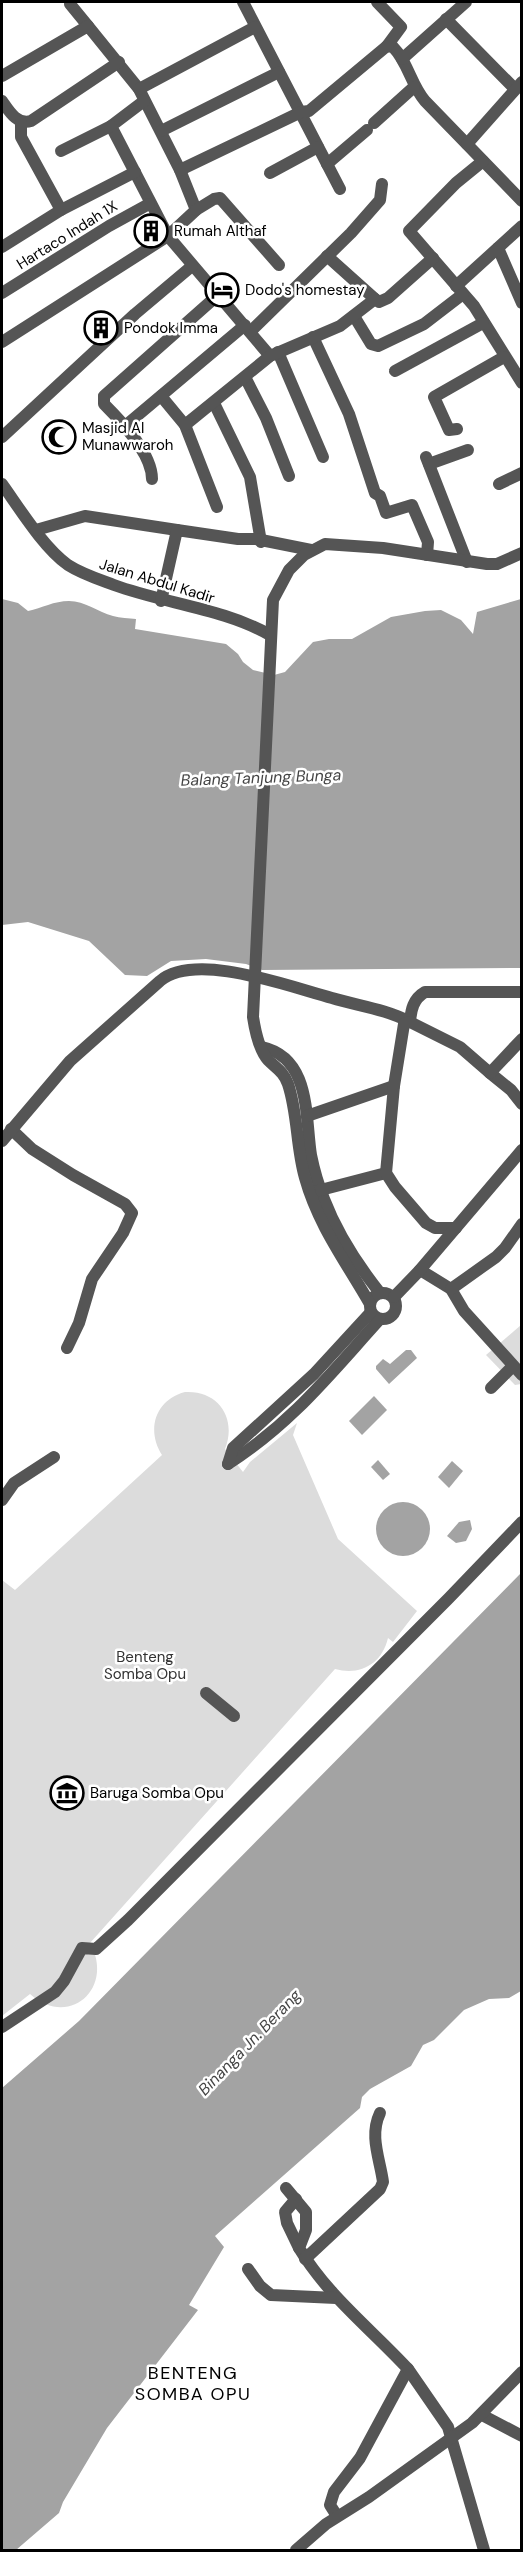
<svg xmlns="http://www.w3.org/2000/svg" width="523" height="2552" font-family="'DM Sans',sans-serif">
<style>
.green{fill:#dcdcdc}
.water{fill:#a3a3a3}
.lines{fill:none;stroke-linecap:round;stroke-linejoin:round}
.minor{stroke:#555;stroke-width:12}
.labels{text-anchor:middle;stroke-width:5;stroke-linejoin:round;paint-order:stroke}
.poi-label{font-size:15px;fill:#000;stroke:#fff;text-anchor:start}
.street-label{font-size:15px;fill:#000;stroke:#fff}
.park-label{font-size:15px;fill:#333;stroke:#fff}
.water-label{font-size:16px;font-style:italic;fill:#444;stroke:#fff}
.quarter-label{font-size:18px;letter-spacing:1.5px;fill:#000;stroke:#fff}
</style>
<rect width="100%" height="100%" fill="#fff"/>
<!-- green -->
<g class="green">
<path d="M 521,1325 L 521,1384 L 515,1385 L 486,1355 Z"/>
<path d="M 185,1392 C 219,1390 237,1419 225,1449 L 243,1472 L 250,1462 L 297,1423 L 293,1435 L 338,1539 L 417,1611 L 393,1642 L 388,1638 C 382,1664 360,1676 335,1669 L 90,1943 C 115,1988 69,2029 30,1994 L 2,2016 L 2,1580 L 15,1590 L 162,1455 C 146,1430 155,1400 185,1392 Z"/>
</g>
<!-- water -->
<g class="water">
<path d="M 2,599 L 18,603 L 28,611 C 42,608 54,601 69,601 C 85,601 98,612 113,616 C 120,618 129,618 136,619 L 135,629 L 226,644 L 238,654 L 243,662 L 253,670 L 274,675 L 285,672 L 313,642 L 329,639 L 352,639 L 391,617 L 425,611 L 441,610 L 461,620 L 473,634 L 477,612 L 521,599 L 521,968 L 262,970 L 246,964 L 206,959 L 171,961 L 147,976 L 125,975 L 89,941 L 28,922 L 2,925 Z"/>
<path d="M 406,1350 L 411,1350 L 417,1358 L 389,1384 L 376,1369 L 376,1366 L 383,1359 L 390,1364 Z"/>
<path d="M 374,1396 L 387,1410 L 362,1435 L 349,1421 Z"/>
<path d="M 378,1460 L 390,1474 L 383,1480 L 371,1467 Z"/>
<path d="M 452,1461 L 463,1471 L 449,1488 L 438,1477 Z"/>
<circle cx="403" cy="1529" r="27"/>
<path d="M 470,1520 L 472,1529 L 466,1541 L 456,1543 L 447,1536 L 459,1522 Z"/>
<path d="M 521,1573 L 521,1991 L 509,1998 L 489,1999 L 464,2010 L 434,2040 L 423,2045 L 411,2066 L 370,2089 L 362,2097 L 360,2108 L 215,2236 L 224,2247 L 189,2305 L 198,2310 L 107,2428 L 63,2502 L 59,2513 L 16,2550 L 2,2550 L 2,2088 L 79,2021 Z"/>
</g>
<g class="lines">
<!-- minor -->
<g class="minor">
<path d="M 243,2 L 340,189"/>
<path d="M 70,4 L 88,26"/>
<path d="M 446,19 L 515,89"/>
<path d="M 387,46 L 393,47 C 408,62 411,85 425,101 L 522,201"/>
<path d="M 402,59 L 466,2"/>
<path d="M 2,76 L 88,26 L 139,89 L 180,170 L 196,210 L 168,236 L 2,342"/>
<path d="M 139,89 L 255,27"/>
<path d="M 2,101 C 9,111 17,125 31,121 L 119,62"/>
<path d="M 144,101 L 111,126 L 112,128 L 168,236 L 270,356"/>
<path d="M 21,122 L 21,137 L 61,210"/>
<path d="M 374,123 L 414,87"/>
<path d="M 161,131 L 279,72"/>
<path d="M 467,144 L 522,82"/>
<path d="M 61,151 L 111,126"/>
<path d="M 483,161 L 456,183 L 409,231 L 474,306 L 522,383"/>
<path d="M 327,164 L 367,130"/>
<path d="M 180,170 L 301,112 L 309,111 L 387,46 L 401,27 L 377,2"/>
<path d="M 270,173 L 318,147"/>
<path d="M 196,210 L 214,199 L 220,198 L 279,265"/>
<path d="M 2,247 L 61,210 L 135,172"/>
<path d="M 498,248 L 522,303"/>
<path d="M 327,256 L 375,299"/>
<path d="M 456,286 L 522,226"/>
<path d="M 2,293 L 109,226 L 149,204"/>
<path d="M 354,316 L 371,344 L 378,346 L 424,324 L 463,294"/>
<path d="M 251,331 L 351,233 L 380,200 L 382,184"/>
<path d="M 313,337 L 349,414 L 375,493 L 380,496 L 386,513 L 412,505 L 428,542 L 427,555"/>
<path d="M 278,352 L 323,457"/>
<path d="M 395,371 L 483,323"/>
<path d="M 245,377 L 266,418 L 289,476"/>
<path d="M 161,396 L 185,425 L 217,507"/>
<path d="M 214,403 L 250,477 L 261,542"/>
<path d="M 185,425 L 270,356 L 340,326 L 375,299 L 379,302 L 388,298 L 433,258"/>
<path d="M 125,426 L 245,325"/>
<path d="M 457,429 L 449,430 L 434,397 L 504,357"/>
<path d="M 2,437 L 135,314 L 192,266"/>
<path d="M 426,457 L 467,562"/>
<path d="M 429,464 L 468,450"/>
<path d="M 152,479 C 152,453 121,421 104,404 L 104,396 L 218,295"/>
<path d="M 2,484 C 20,509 43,547 68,565 C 82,574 98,579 114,585 C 163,603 225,609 270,635"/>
<path d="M 499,484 L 522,473"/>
<path d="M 36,530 L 85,516 L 177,530"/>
<path d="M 161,601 L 177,530 L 238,539 L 256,539 L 311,550"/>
<path d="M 262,1047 C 311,1058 305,1116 311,1155 C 314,1170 318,1184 324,1199 C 337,1233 357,1264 380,1293"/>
<path d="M 490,1073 L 511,1090 L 522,1104"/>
<path d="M 307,1116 L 394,1086"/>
<path d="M 11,1129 L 32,1149 L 73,1175 L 125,1204 L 132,1213 L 123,1233 L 92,1279 L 79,1323 L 67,1348"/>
<path d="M 2,1141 L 70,1061 L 160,981 C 196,951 290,987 332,998 C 359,1006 385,1009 410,1022 C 411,1010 413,999 425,992 L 522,992"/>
<path d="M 313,1192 L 386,1173"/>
<path d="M 456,1228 L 435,1228 L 426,1223 L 395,1187 L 386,1173 L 394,1086 L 404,1024 L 410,1022 L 460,1047 L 490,1073 L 522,1039"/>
<path d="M 420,1270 L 451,1289 L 464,1311 L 522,1375"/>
<path d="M 451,1289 L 496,1257 L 505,1248 L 522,1224"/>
<circle cx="383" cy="1306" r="13"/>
<path d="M 394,1297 L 420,1270 L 522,1150"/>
<path d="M 370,1304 C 346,1262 318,1225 305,1178 C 296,1147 298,1114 288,1084 C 284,1072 276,1068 268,1060 C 259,1050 255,1030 253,1017 L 273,600 L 289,570 L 304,555 L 325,544 L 383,548 L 487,564 L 497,564 L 522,553"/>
<path d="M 491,1388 L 513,1366"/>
<path d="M 228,1464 C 292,1423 330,1374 380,1319"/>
<path d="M 228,1464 L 233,1448 L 314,1374 L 371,1312"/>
<path d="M 2,1500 L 14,1483 L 54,1457"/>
<path d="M 206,1693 L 234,1716"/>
<path d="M 2,2027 L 55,1992 L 64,1981 L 82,1948 L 96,1949 L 128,1920 L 449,1598 L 522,1522"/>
<path d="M 286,2188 L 306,2212 L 306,2230 L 299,2248 C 328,2296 371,2329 408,2369 L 360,2458 L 334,2492 L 330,2505 L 337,2516"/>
<path d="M 296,2199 L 285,2212 L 287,2223 L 299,2248"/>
<path d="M 305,2259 L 380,2189 L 383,2182 C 380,2159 369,2136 380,2113"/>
<path d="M 248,2269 L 260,2286 L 271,2295 L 336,2298"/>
<path d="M 408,2369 L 448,2427 L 484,2550"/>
<path d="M 482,2415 L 522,2436"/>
<path d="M 296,2550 L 326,2524 L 369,2497 L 472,2423 L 522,2372"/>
</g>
</g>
<!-- icons -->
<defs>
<symbol id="building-ring" viewBox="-11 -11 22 22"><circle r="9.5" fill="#fff" stroke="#000" stroke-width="1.5"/><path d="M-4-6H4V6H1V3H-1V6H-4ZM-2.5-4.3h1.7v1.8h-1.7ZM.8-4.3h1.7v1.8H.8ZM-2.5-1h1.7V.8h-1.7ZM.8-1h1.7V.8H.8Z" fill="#000"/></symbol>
<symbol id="hotel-ring" viewBox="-11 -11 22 22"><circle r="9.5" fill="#fff" stroke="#000" stroke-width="1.5"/><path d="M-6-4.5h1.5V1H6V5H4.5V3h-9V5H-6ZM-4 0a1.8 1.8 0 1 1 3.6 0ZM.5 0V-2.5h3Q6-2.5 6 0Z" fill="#000"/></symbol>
<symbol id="mosque-ring" viewBox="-11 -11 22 22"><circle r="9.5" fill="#fff" stroke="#000" stroke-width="1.5"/><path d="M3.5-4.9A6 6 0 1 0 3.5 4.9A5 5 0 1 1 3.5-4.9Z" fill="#000"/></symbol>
<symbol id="museum-ring" viewBox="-11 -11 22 22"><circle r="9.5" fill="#fff" stroke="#000" stroke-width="1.5"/><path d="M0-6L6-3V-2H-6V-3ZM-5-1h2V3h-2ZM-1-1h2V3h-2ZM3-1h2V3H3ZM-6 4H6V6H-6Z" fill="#000"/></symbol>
</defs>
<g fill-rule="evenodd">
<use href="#building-ring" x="132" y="212" width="38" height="38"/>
<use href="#hotel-ring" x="203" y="271" width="38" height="38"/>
<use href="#building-ring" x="82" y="309" width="38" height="38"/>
<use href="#mosque-ring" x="40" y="418" width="38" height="38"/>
<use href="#museum-ring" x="48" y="1774" width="38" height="38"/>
</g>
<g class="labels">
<!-- poi labels -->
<g class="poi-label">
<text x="174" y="236">Rumah Althaf</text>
<text x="245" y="295">Dodo's homestay</text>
<text x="124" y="333">Pondok Imma</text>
<text x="82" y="433">Masjid Al<tspan x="82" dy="17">Munawwaroh</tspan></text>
<text x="90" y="1798">Baruga Somba Opu</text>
</g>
<!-- street labels -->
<g class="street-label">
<text transform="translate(67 235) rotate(-32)" y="5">Hartaco Indah 1X</text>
<text transform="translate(157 581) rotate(17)" y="5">Jalan Abdul Kadir</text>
</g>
<!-- park labels -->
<g class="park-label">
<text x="145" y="1662">Benteng<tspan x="145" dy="17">Somba Opu</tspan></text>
</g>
<!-- water labels -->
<g class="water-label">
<text transform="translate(261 777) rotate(-2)" y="6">Balang Tanjung Bunga</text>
<text transform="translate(249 2042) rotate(-46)" y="6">Binanga Jn. Berang</text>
</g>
<!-- quarter labels -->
<g class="quarter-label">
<text x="193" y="2379">BENTENG<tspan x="193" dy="21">SOMBA OPU</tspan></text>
</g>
</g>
<!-- border -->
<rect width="523" height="2552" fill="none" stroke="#000000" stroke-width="6"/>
</svg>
